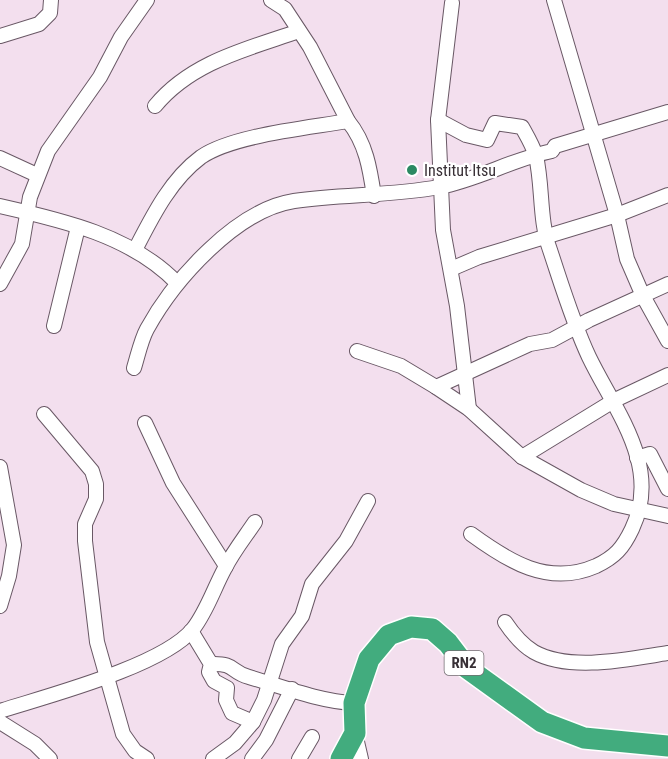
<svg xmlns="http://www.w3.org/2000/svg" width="668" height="759" font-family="'Roboto Condensed',sans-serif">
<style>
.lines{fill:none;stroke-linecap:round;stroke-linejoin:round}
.minor-casing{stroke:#695865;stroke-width:16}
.highway-casing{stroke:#fff;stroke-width:24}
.minor{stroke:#fff;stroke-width:14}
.highway{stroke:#42ac7e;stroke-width:21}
.poi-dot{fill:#2b8962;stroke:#fff;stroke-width:2}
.labels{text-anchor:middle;stroke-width:4.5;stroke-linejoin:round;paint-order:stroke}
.shield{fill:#fff;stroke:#736d72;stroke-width:1.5}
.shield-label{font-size:15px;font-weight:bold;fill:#372f35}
.poi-label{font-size:16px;fill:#372f35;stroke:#fff;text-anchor:start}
</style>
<rect width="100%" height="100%" fill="#f3dfee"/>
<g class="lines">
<defs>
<g id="minor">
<path d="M 271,0 L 285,9 L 310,47 L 348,121 C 366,143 370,169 374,196"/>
<path d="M 554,0 L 617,215 L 627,259 L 643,296 L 668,341"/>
<path d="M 452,3 L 438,120 L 443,230 L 457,306 L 469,409"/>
<path d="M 0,36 L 39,24 L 50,13 L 51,0"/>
<path d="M 155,106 C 191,62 247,49 299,31"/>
<path d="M 438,120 L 466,135 L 487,140 L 495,123 L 522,127 C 527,136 533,146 536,156 C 543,187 539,220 550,250 C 562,286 573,323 589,357 C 615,411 662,466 632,529 C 623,548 615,557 596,566 C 548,587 508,561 471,534"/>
<path d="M 0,158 L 37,175"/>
<path d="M 0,206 C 62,220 132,236 177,283"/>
<path d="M 135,250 C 152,217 170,180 201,157 C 233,135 309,128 348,121"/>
<path d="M 451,269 L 479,257 L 617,215 L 668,195"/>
<path d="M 0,284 L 22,244 L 30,197 L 48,151 L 100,77 L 121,37 L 147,0"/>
<path d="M 54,326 L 78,227"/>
<path d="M 357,351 L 401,366 L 436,387 L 469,409 L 522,457 L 581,490 L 614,504 L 668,516"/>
<path d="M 134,368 C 138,355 141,340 147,329 C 174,280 236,210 294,201 C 342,194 391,196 439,187 C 477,180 513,159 552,151 L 555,146 L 668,112"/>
<path d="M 436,387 L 530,344 L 552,340 L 589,320 L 668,284"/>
<path d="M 44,414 L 92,471 L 96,484 L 96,499 L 85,524 L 85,541 L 97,642 L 123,734 L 135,751 L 147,759"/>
<path d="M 145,423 L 173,483 L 226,566"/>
<path d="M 522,457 L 615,400 L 668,375"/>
<path d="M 637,458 L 650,454 L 668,489"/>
<path d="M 0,467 L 14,545 L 9,576 L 0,606"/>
<path d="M 505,622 C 513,634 522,645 534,652 C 570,672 629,659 668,653"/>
<path d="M 191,631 L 211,664 L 209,672 L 214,681 L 227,688 L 226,700 L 232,713 L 253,722"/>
<path d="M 211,664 C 236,663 230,672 249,677 C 280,686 321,702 354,703"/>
<path d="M 0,711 C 47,696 163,666 193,629 C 207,611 214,588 225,568 C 233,552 245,537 255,522"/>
<path d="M 0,722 L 35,744 L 50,759"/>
<path d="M 355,733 L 361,759"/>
<path d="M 213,759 L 235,743 L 253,722 L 264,700 L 282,644 L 302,616 L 312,584 L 346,541 L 368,501"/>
<path d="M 252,759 L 266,740 L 292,689"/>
<path d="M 299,759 L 312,737"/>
</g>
<path id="highway" d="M 341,759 L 355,733 L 354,703 L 369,659 L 389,635 L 411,627 L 432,629 L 448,643 L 467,668 L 542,722 L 584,738 L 668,746"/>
</defs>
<!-- minor casing -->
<use href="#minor" class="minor-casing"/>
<!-- highway casing -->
<use href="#highway" class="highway-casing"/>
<!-- minor -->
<use href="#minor" class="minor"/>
<!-- highway -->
<use href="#highway" class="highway"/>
</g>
<!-- markers -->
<circle class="poi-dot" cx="412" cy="170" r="6"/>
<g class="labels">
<!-- shield labels -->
<rect class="shield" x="444.5" y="651" width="39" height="24" rx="4.5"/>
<g class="shield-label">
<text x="464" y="668">RN2</text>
</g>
<!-- poi labels -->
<g class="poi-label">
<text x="424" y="176">Institut Itsu</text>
</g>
</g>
</svg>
